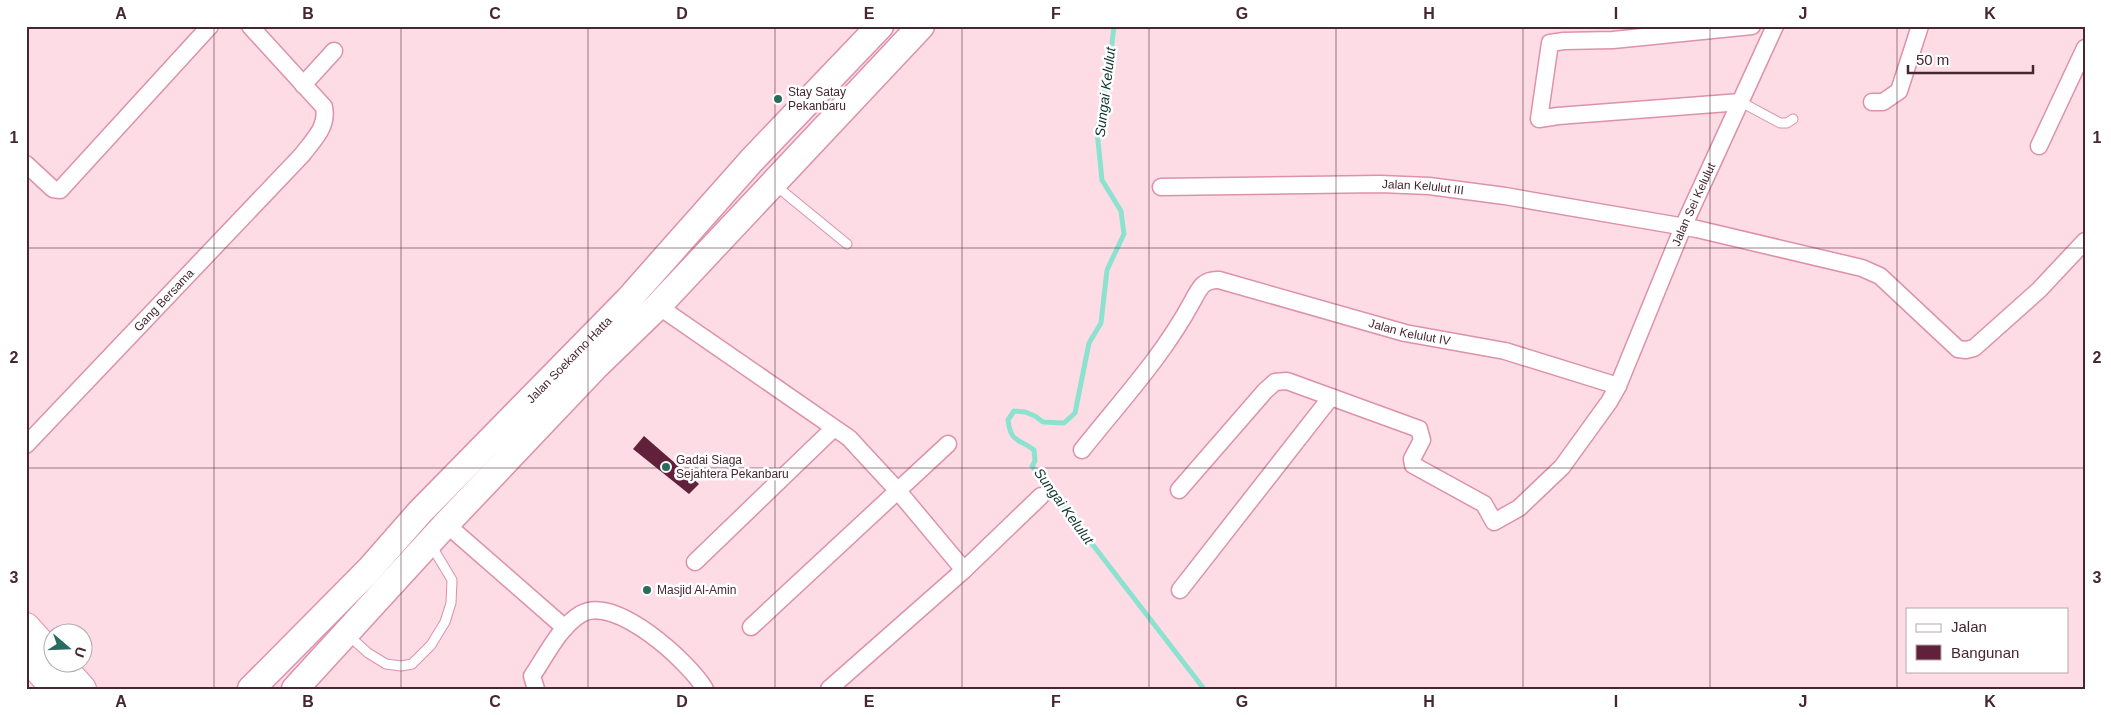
<svg xmlns="http://www.w3.org/2000/svg" width="2111" height="715" font-family="Arial,sans-serif">
<style>
.lines{fill:none;stroke-linecap:round;stroke-linejoin:round}
.stream{stroke:#8de2cf;stroke-width:5}
.building{fill:#61213b}
.lane-casing{stroke:#dd91aa;stroke-width:11}
.street-casing{stroke:#dd91aa;stroke-width:19}
.primary-casing{stroke:#dd91aa;stroke-width:29}
.highway-casing{stroke:#dd91aa;stroke-width:30}
.lane{stroke:#fff;stroke-width:9}
.street{stroke:#fff;stroke-width:16}
.primary{stroke:#fff;stroke-width:26}
.highway{stroke:#fff;stroke-width:28}
.grid{fill:none;stroke:#452631;stroke-width:1;stroke-opacity:0.55}
.poi-dot{fill:#276c5f;stroke:#fff;stroke-width:2}
.labels{text-anchor:middle;stroke-width:5;stroke-linejoin:round;paint-order:stroke}
.poi-label{font-size:12px;fill:#452631;stroke:#fff;text-anchor:start}
.street-label{font-size:12px;fill:#452631;stroke:#fff}
.water-label{font-size:14px;font-style:italic;fill:#0d362e;stroke:#fff}
.neatline{fill:none;stroke:#452631;stroke-width:2}
.grid-label{font-size:16px;text-anchor:middle;font-weight:bold;fill:#452631}
</style>
<rect width="100%" height="100%" fill="#fddce6"/>
<g class="lines">
<!-- stream -->
<path class="stream" d="M 1114,26 L 1108,78 L 1097,131 L 1102,180 L 1121,211 L 1124,234 L 1107,270 L 1101,323 L 1089,343 L 1075,413 L 1064,423 L 1043,422 L 1035,416 L 1025,412 L 1014,411 L 1008,420 C 1011,444 1019,438 1034,450 L 1035,461 L 1032,466 L 1204,689"/>
</g>
<!-- building -->
<path class="building" d="M 644,436 L 699,484 L 689,494 L 633,449 Z"/>
<g class="lines">
<defs>
<g id="lane">
<path d="M 1741,102 L 1780,123 L 1787,123 L 1793,119"/>
<path d="M 775,185 L 847,244"/>
<path d="M 348,635 L 368,653 L 386,664 L 401,666 L 412,664 L 431,645 L 445,622 L 451,603 L 452,580 L 431,545"/>
</g>
<g id="street">
<path d="M 303,85 L 334,51"/>
<path d="M 1741,102 L 1558,116 L 1539,119 L 1550,43 L 1564,41 L 1613,40 L 1752,26"/>
<path d="M 1872,102 L 1883,102 L 1899,91 L 1920,26"/>
<path d="M 2039,146 L 2085,48"/>
<path d="M 26,164 L 53,189 L 60,190 L 210,26"/>
<path id="s1" d="M 1161,187 L 1380,184 L 1429,186 L 1505,196 L 1697,229 L 1862,268 L 1880,276 L 1958,349 L 1966,350 L 1974,348 L 2039,290 L 2085,241"/>
<path d="M 658,306 L 849,438 L 898,491 L 964,570"/>
<path id="s2" d="M 26,445 L 302,155 C 314,139 328,127 324,107 L 250,26"/>
<path id="s3" d="M 1082,450 C 1120,402 1163,356 1192,302 C 1199,290 1202,279 1219,280 L 1405,333 L 1505,351 L 1618,386"/>
<path id="s4" d="M 1179,490 L 1265,391 L 1275,382 L 1287,381 L 1419,429 L 1422,440 L 1412,459 L 1413,465 L 1484,504 L 1494,522 L 1519,508 L 1562,467 L 1609,402 L 1618,386 L 1683,227 L 1775,26"/>
<path d="M 446,524 L 565,628"/>
<path d="M 695,562 L 834,428"/>
<path d="M 1180,590 L 1331,397"/>
<path d="M 751,627 L 948,444"/>
<path d="M 536,689 L 532,676 C 546,656 559,627 581,614 C 615,594 689,662 705,689"/>
<path d="M 829,689 L 964,570 L 1041,496"/>
</g>
<g id="primary">
<path id="s5" d="M 251,689 L 369,570 L 420,512 L 628,300 L 752,160 L 880,26"/>
<path d="M 295,689 L 446,524 L 595,367 L 658,306 L 921,26"/>
</g>
<g id="highway">
<path d="M 26,627 L 52,656"/>
<path d="M 26,655 L 55,689"/>
<path d="M 58,662 L 82,689"/>
</g>
</defs>
<!-- lane casing -->
<use href="#lane" class="lane-casing"/>
<!-- street casing -->
<use href="#street" class="street-casing"/>
<!-- primary casing -->
<use href="#primary" class="primary-casing"/>
<!-- highway casing -->
<use href="#highway" class="highway-casing"/>
<!-- lane -->
<use href="#lane" class="lane"/>
<!-- street -->
<use href="#street" class="street"/>
<!-- primary -->
<use href="#primary" class="primary"/>
<!-- highway -->
<use href="#highway" class="highway"/>
</g>
<!-- grid -->
<path class="grid" d="M 214,26 L 214,689M 401,26 L 401,689M 588,26 L 588,689M 775,26 L 775,689M 962,26 L 962,689M 1149,26 L 1149,689M 1336,26 L 1336,689M 1523,26 L 1523,689M 1710,26 L 1710,689M 1897,26 L 1897,689M 26,248 L 2085,248M 26,468 L 2085,468"/>
<!-- markers -->
<g class="poi-dot">
<circle cx="778" cy="99" r="5"/>
<circle cx="666" cy="467" r="5"/>
<circle cx="647" cy="590" r="5"/>
</g>
<g class="labels">
<!-- poi labels -->
<g class="poi-label">
<text x="788" y="96">Stay Satay<tspan x="788" dy="14">Pekanbaru</tspan></text>
<text x="676" y="464">Gadai Siaga<tspan x="676" dy="14">Sejahtera Pekanbaru</tspan></text>
<text x="657" y="594">Masjid Al-Amin</text>
</g>
<!-- street labels -->
<g class="street-label">
<text dy="4" stroke="none"><textPath href="#s1" startOffset="262">Jalan Kelulut III</textPath></text>
<text dy="4" stroke="none"><textPath href="#s4" startOffset="821">Jalan Sei Kelulut</textPath></text>
<text dy="4" stroke="none"><textPath href="#s2" startOffset="200">Gang Bersama</textPath></text>
<text dy="4" stroke="none"><textPath href="#s3" startOffset="420">Jalan Kelulut IV</textPath></text>
<text dy="4" stroke="none"><textPath href="#s5" startOffset="458">Jalan Soekarno Hatta</textPath></text>
</g>
<!-- water labels -->
<g class="water-label">
<text transform="translate(1105 92) rotate(-83)" y="5">Sungai Kelulut</text>
<text transform="translate(1064 506) rotate(54)" y="5">Sungai Kelulut</text>
</g>
</g>
<!-- border -->
<rect width="2111" height="715" fill="none" stroke="#ffffff" stroke-width="55"/>
<!-- legend -->
<rect x="1906" y="608" width="162" height="65" fill="#ffffff" stroke="#b5a8ad"/>
<rect x="1916" y="624" width="25" height="8" fill="#ffffff" stroke="#b5a8ad"/>
<text x="1951" y="632" font-size="15" fill="#452631">Jalan</text>
<rect x="1916" y="645" width="25" height="15" fill="#61213b" stroke="#b5a8ad"/>
<text x="1951" y="658" font-size="15" fill="#452631">Bangunan</text>
<!-- north arrow -->
<g transform="translate(68 648) rotate(109)"><circle r="24" fill="#ffffff" stroke="#b5a8ad"/>
<path d="M0-4L9 19L0 12L-9 19Z" fill="#276c5f"/>
<text y="-8" font-size="14" font-weight="bold" text-anchor="middle" fill="#452631">U</text>
</g>
<!-- scale -->
<path d="M1908 65v8h125v-8" fill="none" stroke="#452631" stroke-width="2.5"/>
<text x="1916" y="65" font-size="15" fill="#452631" stroke="#ffffff" stroke-width="4" paint-order="stroke">50 m</text>
<rect x="28" y="28" width="2056" height="660" class="neatline"/>
<g class="grid-label">
<text x="121" y="19">A</text>
<text x="308" y="19">B</text>
<text x="495" y="19">C</text>
<text x="682" y="19">D</text>
<text x="869" y="19">E</text>
<text x="1056" y="19">F</text>
<text x="1242" y="19">G</text>
<text x="1429" y="19">H</text>
<text x="1616" y="19">I</text>
<text x="1803" y="19">J</text>
<text x="1990" y="19">K</text>
<text x="14" y="143">1</text>
<text x="2097" y="143">1</text>
<text x="14" y="363">2</text>
<text x="2097" y="363">2</text>
<text x="14" y="583">3</text>
<text x="2097" y="583">3</text>
<text x="121" y="707">A</text>
<text x="308" y="707">B</text>
<text x="495" y="707">C</text>
<text x="682" y="707">D</text>
<text x="869" y="707">E</text>
<text x="1056" y="707">F</text>
<text x="1242" y="707">G</text>
<text x="1429" y="707">H</text>
<text x="1616" y="707">I</text>
<text x="1803" y="707">J</text>
<text x="1990" y="707">K</text>
</g>
</svg>
